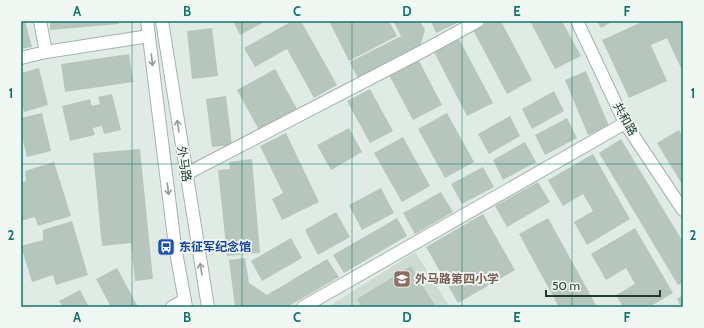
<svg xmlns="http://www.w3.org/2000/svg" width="704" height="328" font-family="Cabin,'Noto Sans SC',sans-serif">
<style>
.built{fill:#cedbd3}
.building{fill:#b6c6bd}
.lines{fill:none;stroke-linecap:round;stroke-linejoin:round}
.minor-casing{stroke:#a3b3ab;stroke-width:14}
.minor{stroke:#fff;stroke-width:12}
.oneway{stroke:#909d98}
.grid{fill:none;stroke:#0f766e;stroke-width:1;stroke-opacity:0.55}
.labels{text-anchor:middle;stroke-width:3.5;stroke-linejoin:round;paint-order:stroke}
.street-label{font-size:12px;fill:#213b30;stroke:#f1f8f3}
.transit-label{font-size:12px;font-weight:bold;fill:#164399;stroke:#f1f8f3;text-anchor:start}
.education-label{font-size:12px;font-weight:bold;fill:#785e54;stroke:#f1f8f3;text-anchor:start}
.neatline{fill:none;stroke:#0f766e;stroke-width:1.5}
.grid-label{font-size:13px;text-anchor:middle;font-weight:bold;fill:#0f766e}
</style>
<rect width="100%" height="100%" fill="#e0ebe5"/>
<!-- built -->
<path class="built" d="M 415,252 L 450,307 L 328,307 Z"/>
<!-- building -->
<g class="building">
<path d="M 21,21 L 25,21 L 32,47 L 21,49 Z"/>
<path d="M 50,21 L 119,21 L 119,24 L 50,30 Z"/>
<path d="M 233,21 L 266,21 L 240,35 Z"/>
<path d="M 292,21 L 301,21 L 337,85 L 314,98 L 287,49 L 255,67 L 244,48 Z"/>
<path d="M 329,21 L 389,21 L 397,36 L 349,61 Z"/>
<path d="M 393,21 L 420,21 L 425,30 L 419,50 L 359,81 L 350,62 L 401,36 Z"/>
<path d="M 431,21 L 461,21 L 436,33 Z"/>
<path d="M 490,21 L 501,21 L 532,80 L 507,94 L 473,30 Z"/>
<path d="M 530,21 L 562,21 L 581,56 L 555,69 Z"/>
<path d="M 597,21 L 613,21 L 601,28 Z"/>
<path d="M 644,21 L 683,21 L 683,67 L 681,68 L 667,38 L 651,45 L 667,81 L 629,98 L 602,40 Z"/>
<path d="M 212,28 L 218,76 L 192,79 L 187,31 Z"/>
<path d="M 459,39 L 493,103 L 467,116 L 434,52 Z"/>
<path d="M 129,54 L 133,82 L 65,92 L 61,64 Z"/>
<path d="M 418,59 L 442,105 L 413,120 L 389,75 Z"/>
<path d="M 39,68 L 48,105 L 24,112 L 21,100 L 21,73 Z"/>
<path d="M 275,69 L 297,109 L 259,130 L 237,90 Z"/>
<path d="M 586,71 L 609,126 L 588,135 L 565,80 Z"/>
<path d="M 370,89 L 393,131 L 370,143 L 347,101 Z"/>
<path d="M 554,91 L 564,111 L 532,129 L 522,109 Z"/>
<path d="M 112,94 L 121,130 L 104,134 L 102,126 L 93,128 L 95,135 L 70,141 L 62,106 L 90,99 L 92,106 L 100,104 L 98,97 Z"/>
<path d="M 226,96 L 232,145 L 212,147 L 206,99 Z"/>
<path d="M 42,113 L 51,151 L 27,157 L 21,133 L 21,118 Z"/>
<path d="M 447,113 L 474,162 L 445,178 L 418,129 Z"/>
<path d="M 510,116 L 520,136 L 489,154 L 478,134 Z"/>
<path d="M 567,118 L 577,138 L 545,155 L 535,135 Z"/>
<path d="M 349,128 L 362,152 L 331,170 L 317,145 Z"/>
<path d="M 679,130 L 683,137 L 683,186 L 657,143 Z"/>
<path d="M 286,133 L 319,202 L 282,220 L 272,199 L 283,193 L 260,146 Z"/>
<path d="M 403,137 L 430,186 L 402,202 L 374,153 Z"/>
<path d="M 621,139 L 683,242 L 683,282 L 678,285 L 599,153 Z"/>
<path d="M 525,142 L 536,162 L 503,180 L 493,160 Z"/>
<path d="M 140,149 L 153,279 L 135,281 L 131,243 L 102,246 L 93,153 Z"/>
<path d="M 593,154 L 630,219 L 587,245 L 574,222 L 593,211 L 583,194 L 563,206 L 548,180 Z"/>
<path d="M 252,159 L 260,253 L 227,256 L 218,170 L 230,169 L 229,162 Z"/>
<path d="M 54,162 L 71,216 L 38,226 L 35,217 L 21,221 L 21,183 L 26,181 L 25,171 Z"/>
<path d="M 483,167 L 494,187 L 462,204 L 451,184 Z"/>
<path d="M 538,182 L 550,202 L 507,227 L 495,206 Z"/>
<path d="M 381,188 L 394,213 L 362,230 L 349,205 Z"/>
<path d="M 441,192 L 453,212 L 415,234 L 403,213 Z"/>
<path d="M 336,212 L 350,237 L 318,255 L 305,230 Z"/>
<path d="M 483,214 L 515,270 L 458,303 L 426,247 Z"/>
<path d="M 397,218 L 407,236 L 344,273 L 333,255 Z"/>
<path d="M 548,218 L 597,307 L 559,307 L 519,234 Z"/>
<path d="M 72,221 L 88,275 L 56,285 L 53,275 L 32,282 L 21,246 L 43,240 L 43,230 Z"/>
<path d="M 635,228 L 673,293 L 649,307 L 623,307 L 616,295 L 635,284 L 626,268 L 606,280 L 591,254 Z"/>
<path d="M 291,238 L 302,258 L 262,281 L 251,261 Z"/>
<path d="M 245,258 L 249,283 L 267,295 L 327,259 L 339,277 L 287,307 L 235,307 L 229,260 Z"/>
<path d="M 411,266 L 436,307 L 362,307 L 357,299 Z"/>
<path d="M 117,268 L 138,307 L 111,307 L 96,279 Z"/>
<path d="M 80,290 L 89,307 L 63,307 L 59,301 Z"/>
<path d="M 683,295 L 683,307 L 681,307 L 677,299 Z"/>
</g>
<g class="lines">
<defs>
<g id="minor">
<path d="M 40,21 L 46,52"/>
<path d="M 147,21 L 175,246 L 186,307"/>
<path d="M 162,21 L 208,307"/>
<path d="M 577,21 L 625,123 L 683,210"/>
<path d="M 21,58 L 46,52 L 149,36"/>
<path d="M 186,174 L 423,51 L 478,21"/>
<path d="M 172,307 L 185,300"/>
<path d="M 303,307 L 625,123"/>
</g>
</defs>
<!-- minor casing -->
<use href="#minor" class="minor-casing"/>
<!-- minor -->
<use href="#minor" class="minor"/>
</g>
<!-- one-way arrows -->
<defs><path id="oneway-shaft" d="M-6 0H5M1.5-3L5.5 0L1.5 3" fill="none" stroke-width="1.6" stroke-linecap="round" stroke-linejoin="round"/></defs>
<g class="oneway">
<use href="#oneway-shaft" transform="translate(152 60) rotate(83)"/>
<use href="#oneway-shaft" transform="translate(178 126) rotate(-99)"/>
<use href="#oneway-shaft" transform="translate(168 189) rotate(83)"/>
<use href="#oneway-shaft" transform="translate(201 269) rotate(-99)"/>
</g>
<!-- grid -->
<path class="grid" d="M 132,21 L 132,307M 242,21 L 242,307M 352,21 L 352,307M 462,21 L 462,307M 572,21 L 572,307M 21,164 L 683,164"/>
<!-- icons -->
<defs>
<symbol id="bus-square" viewBox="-11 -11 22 22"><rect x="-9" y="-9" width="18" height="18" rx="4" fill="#1a4fb4" stroke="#f1f8f3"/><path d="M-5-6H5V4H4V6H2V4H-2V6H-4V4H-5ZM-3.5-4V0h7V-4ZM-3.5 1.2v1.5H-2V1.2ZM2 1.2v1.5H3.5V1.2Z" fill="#fff"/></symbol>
<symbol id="school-square" viewBox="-11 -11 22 22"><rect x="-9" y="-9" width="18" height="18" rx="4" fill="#8d6e63" stroke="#f1f8f3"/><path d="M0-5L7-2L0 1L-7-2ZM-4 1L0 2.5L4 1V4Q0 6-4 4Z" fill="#fff"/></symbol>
</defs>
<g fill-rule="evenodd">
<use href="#bus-square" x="156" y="237" width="20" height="20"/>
<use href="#school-square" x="392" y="269" width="20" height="20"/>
</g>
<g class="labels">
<!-- street labels -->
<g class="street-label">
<text transform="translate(625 119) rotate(61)" y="4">共和路</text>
<text transform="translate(184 164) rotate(81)" y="4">外马路</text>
</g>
<!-- transit labels -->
<g class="transit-label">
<text x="179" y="251">东征军纪念馆</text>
</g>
<!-- education labels -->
<g class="education-label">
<text x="415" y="283">外马路第四小学</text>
</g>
</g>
<!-- border -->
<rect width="704" height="328" fill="none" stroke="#f1f8f3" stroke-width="44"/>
<!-- scale -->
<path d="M546 290v6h114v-6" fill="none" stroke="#213b30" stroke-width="2"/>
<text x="552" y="290" font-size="12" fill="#213b30" stroke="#f1f8f3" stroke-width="3" paint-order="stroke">50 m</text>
<rect x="22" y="22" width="660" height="284" class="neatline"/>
<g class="grid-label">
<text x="77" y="16">A</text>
<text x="187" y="16">B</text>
<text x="297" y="16">C</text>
<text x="407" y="16">D</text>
<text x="517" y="16">E</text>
<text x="627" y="16">F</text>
<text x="11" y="98">1</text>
<text x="693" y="98">1</text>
<text x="11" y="240">2</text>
<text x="693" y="240">2</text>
<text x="77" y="322">A</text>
<text x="187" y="322">B</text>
<text x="297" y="322">C</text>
<text x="407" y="322">D</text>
<text x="517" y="322">E</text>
<text x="627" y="322">F</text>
</g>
</svg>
